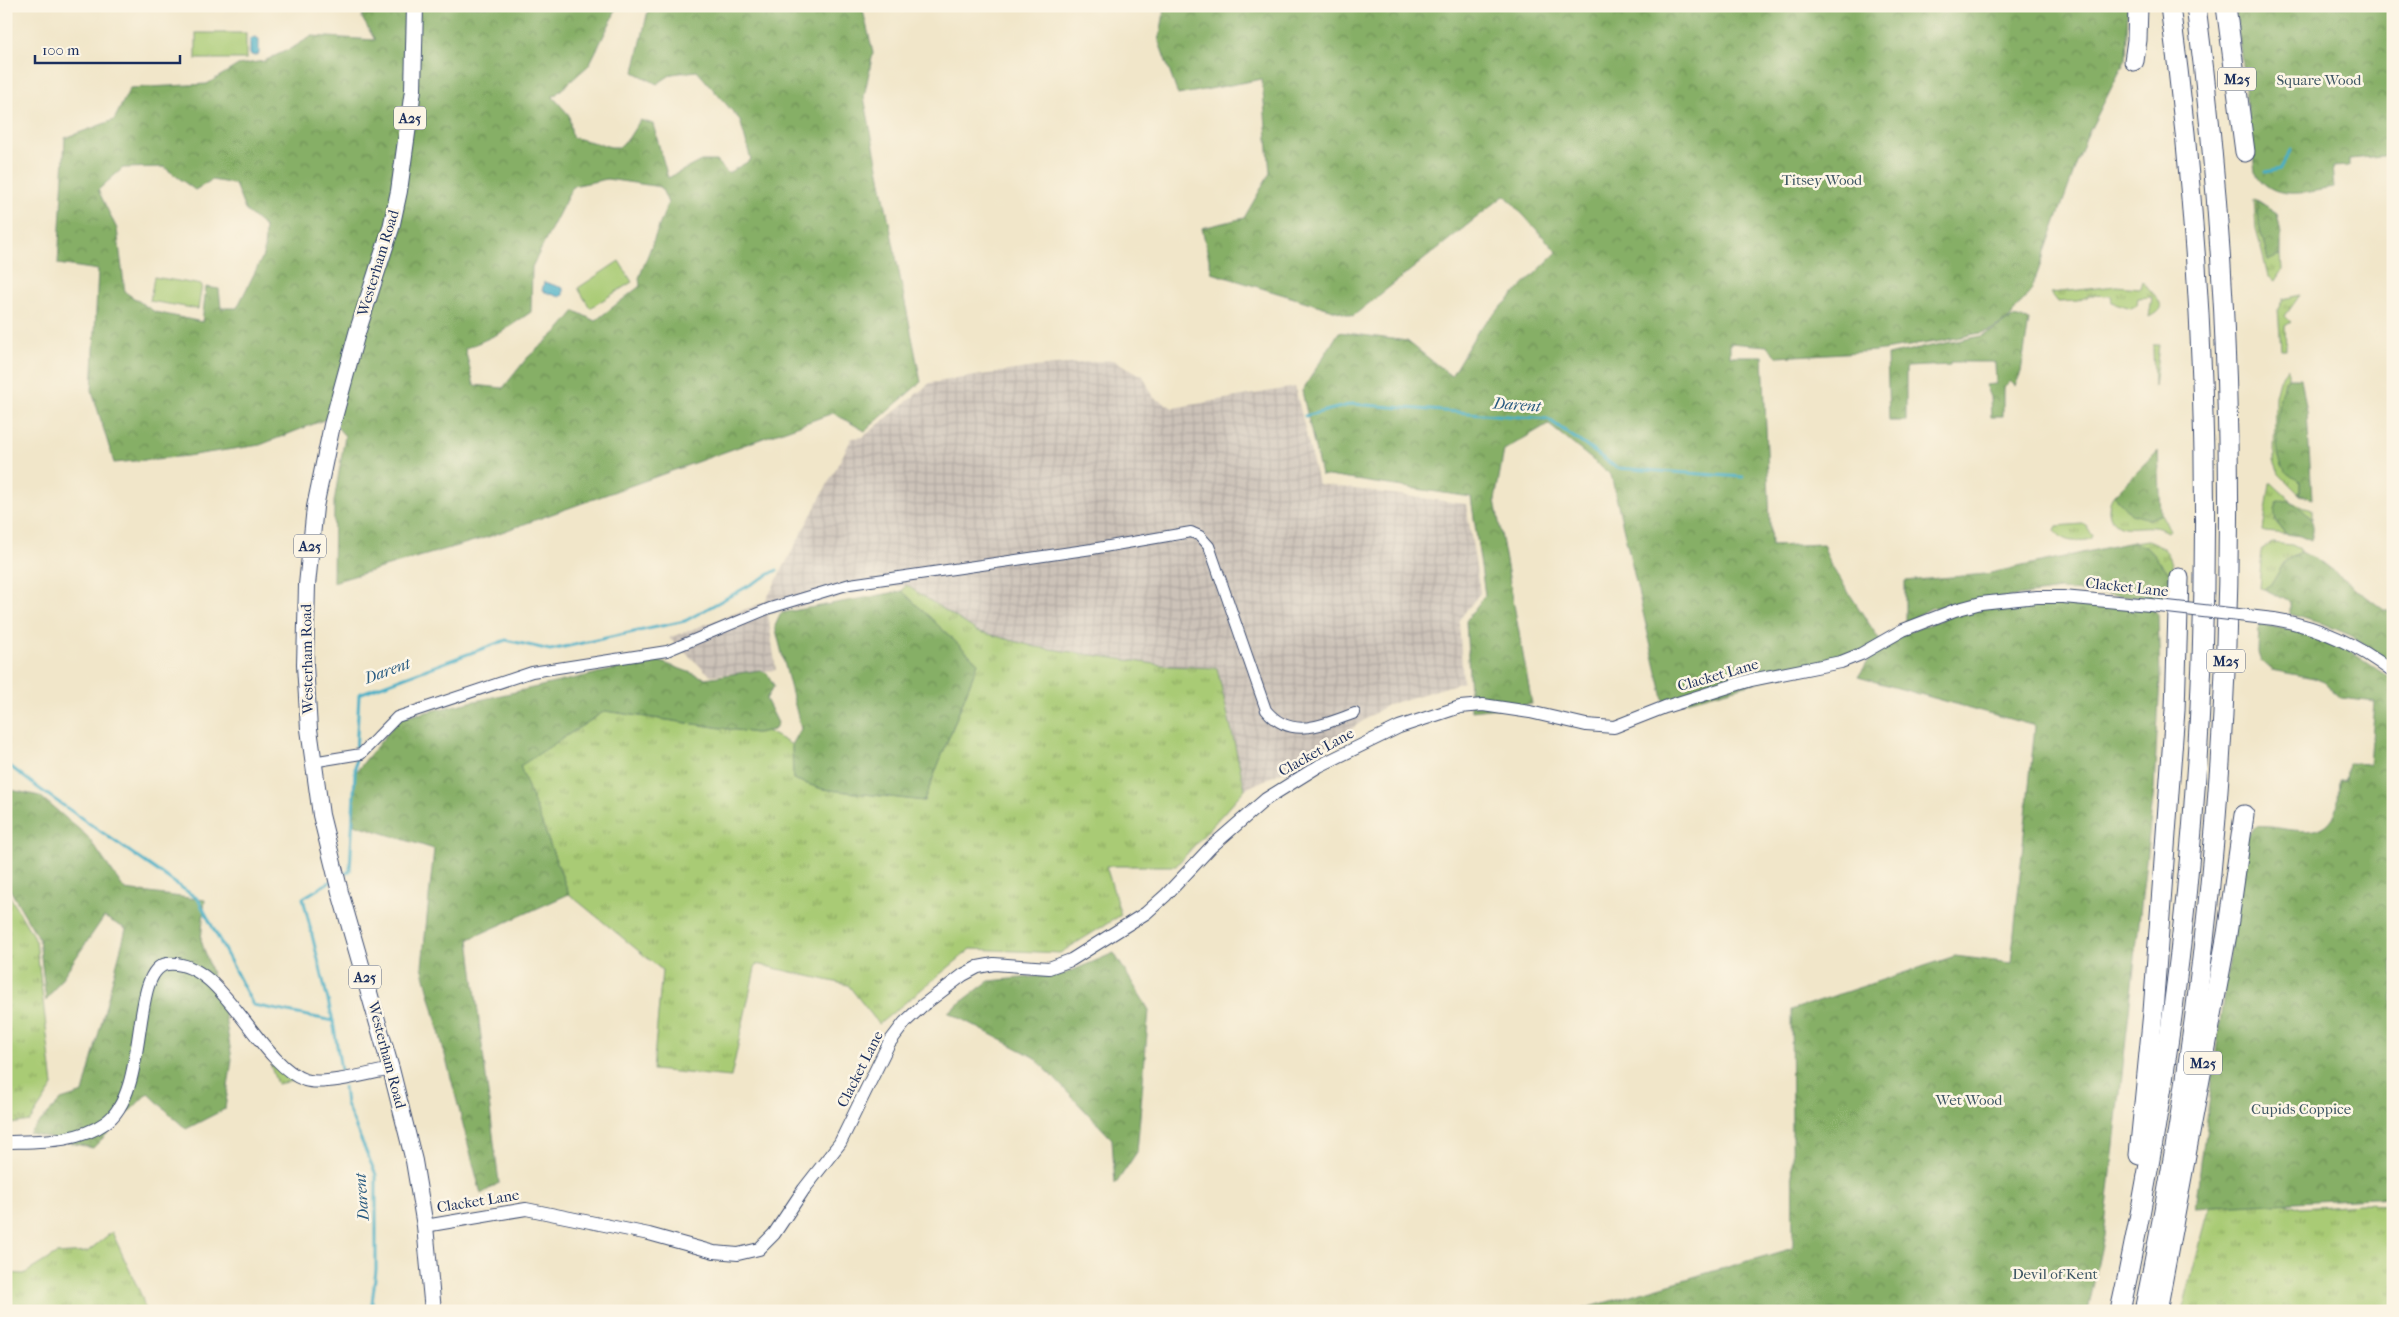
<svg xmlns="http://www.w3.org/2000/svg" width="2399" height="1317" font-family="'IM FELL French Canon',serif">
<style>
.industrial{fill:url(#industrial-grid)}
.grass{fill:url(#grass-tufts);stroke:#627d69}
.forest{fill:url(#forest-crowns);stroke:#506f62;fill-rule:evenodd}
.park{fill:#a9cb74;stroke:#627d69}
.water{fill:#47afc6;stroke:#316f92}
.lines{fill:none;stroke-linecap:round;stroke-linejoin:round}
.stream{stroke:#47afc6;stroke-width:3}
.minor-casing{stroke:#3b4a6e;stroke-width:12}
.tertiary-casing{stroke:#3b4a6e;stroke-width:14}
.primary-casing{stroke:#3b4a6e;stroke-width:18}
.motorway-casing{stroke:#3b4a6e;stroke-width:21}
.minor{stroke:#fff;stroke-width:10}
.tertiary{stroke:#fff;stroke-width:12}
.primary{stroke:#fff;stroke-width:16}
.motorway{stroke:#fff;stroke-width:19}
.tertiary-bridge-casing{stroke:#3b4a6e;stroke-width:14;stroke-linecap:butt}
.tertiary-bridge{stroke:#fff;stroke-width:12}
.labels{text-anchor:middle;stroke-width:5;stroke-linejoin:round;paint-order:stroke}
.shield{fill:#fcf5e5;stroke:#5e6a86;stroke-width:1}
.shield-label{font-size:14px;font-weight:bold;fill:#1b2f5e}
.park-label{font-size:15px;fill:#3e5664;stroke:#fcf5e5}
.street-label{font-size:15px;fill:#1b2f5e;stroke:#fcf5e5}
.water-label{font-size:16px;font-style:italic;fill:#2a5c82;stroke:#fcf5e5}
</style>
<defs>
<pattern id="industrial-grid" width="8" height="8" patternUnits="userSpaceOnUse" patternTransform="scale(1.25)"><rect width="8" height="8" fill="#ccc2b8"/><path d="M0 4h8M4 0v8" fill="none" stroke="#afa7a1"/></pattern>
<pattern id="grass-tufts" width="24" height="20" patternUnits="userSpaceOnUse" patternTransform="scale(1.25)"><rect width="24" height="20" fill="#a9cb74"/><path d="M3 7l-1-3M5 7V3M7 7l1-3M15 17l-1-3M17 17v-4M19 17l1-3" fill="none" stroke="#89a562"/></pattern>
<pattern id="forest-crowns" width="20" height="18" patternUnits="userSpaceOnUse" patternTransform="scale(1.25)"><rect width="20" height="18" fill="#86af66"/><path d="M2 6a3 3 0 1 1 6 0M12 15a3 3 0 1 1 6 0" fill="none" stroke="#6d8f57"/></pattern>
</defs>
<rect width="100%" height="100%" fill="#fcf5e5"/>
<filter id="ink" filterUnits="userSpaceOnUse"><feTurbulence type="fractalNoise" baseFrequency=".02" numOctaves="2"/><feDisplacementMap in="SourceGraphic" scale="10" xChannelSelector="R" yChannelSelector="G"/><feConvolveMatrix kernelMatrix="1 2 1 2 8 2 1 2 1" color-interpolation-filters="sRGB"/></filter>
<filter id="wash" filterUnits="userSpaceOnUse"><feTurbulence type="fractalNoise" baseFrequency=".0096" numOctaves="4" result="noise"/><feDisplacementMap in="SourceGraphic" scale="20" xChannelSelector="R" yChannelSelector="G"/><feGaussianBlur stdDeviation="1.12" result="paint"/><feColorMatrix in="noise" values="0 0 0 0 0 0 0 0 0 0 0 0 0 0 0 0 0 1.4 0 .05"/><feComposite in="paint" operator="in"/></filter>
<g filter="url(#wash)">
<rect width="100%" height="100%" fill="#f1e6c9"/>
<!-- industrial -->
<path class="industrial" d="M 1113,360 L 1143,376 L 1154,398 L 1173,408 L 1295,387 L 1318,484 L 1466,504 L 1480,593 L 1459,620 L 1463,682 L 1387,705 L 1295,766 L 1245,789 L 1217,668 L 1169,666 L 1036,647 L 977,631 L 906,585 L 878,588 L 768,614 L 776,670 L 710,675 L 669,638 L 765,602 L 852,438 L 863,437 L 930,383 L 1034,367 Z"/>
<!-- grass -->
<g class="grass">
<path d="M 2254,199 L 2257,200 L 2259,225 L 2268,260 L 2281,255 L 2282,270 L 2275,281 L 2268,276 L 2256,228 Z"/>
<path d="M 2142,281 C 2146,284 2147,287 2150,290 C 2161,302 2167,308 2149,317 L 2152,297 L 2138,298 L 2137,305 L 2131,308 L 2112,302 L 2111,296 L 2090,295 L 2078,301 L 2058,302 L 2051,293 L 2116,286 L 2140,288 Z"/>
<path d="M 2300,295 L 2285,316 L 2291,322 L 2285,326 L 2286,349 L 2281,349 L 2278,309 L 2283,299 Z"/>
<path d="M 2153,345 L 2159,345 L 2154,387 Z"/>
<path d="M 2288,368 L 2288,378 L 2283,384 L 2283,468 L 2300,481 L 2300,495 L 2279,474 L 2274,461 L 2275,396 L 2279,380 Z"/>
<path d="M 2270,483 L 2272,483 C 2284,495 2295,505 2312,510 L 2312,519 L 2290,500 L 2275,521 L 2286,534 L 2265,532 L 2263,531 Z"/>
<path d="M 2114,495 L 2120,502 L 2150,519 L 2161,514 L 2170,530 L 2168,532 C 2163,530 2158,527 2153,527 C 2137,525 2112,535 2109,511 C 2109,505 2110,500 2114,495 Z"/>
<path d="M 2082,524 L 2086,525 L 2093,536 L 2091,539 C 2077,542 2064,544 2055,530 L 2057,526 Z"/>
<path d="M 2148,540 C 2168,547 2172,557 2174,578 L 2146,547 L 2132,542 Z"/>
<path d="M 2272,543 L 2292,545 L 2300,549 L 2300,552 L 2285,561 L 2272,583 L 2264,589 L 2259,588 L 2262,549 Z"/>
<path d="M 906,585 L 977,631 L 1036,647 L 1169,666 L 1217,668 L 1245,789 L 1176,866 L 1106,866 L 1121,915 L 1060,953 L 971,949 L 879,1024 L 848,985 L 756,964 L 731,1077 L 653,1070 L 662,970 L 569,894 L 519,766 L 605,711 L 756,733 L 767,731 L 792,745 L 793,779 L 822,789 L 924,801 L 978,663 L 902,591 Z"/>
<path d="M 6,890 L 36,941 L 53,1086 L 30,1121 L 11,1124 L 6,1115 Z"/>
<path d="M 272,1063 L 298,1080 L 277,1084 L 271,1067 Z"/>
<path d="M 2281,1202 L 2301,1208 L 2360,1204 L 2393,1205 L 2393,1311 L 2182,1311 L 2210,1206 Z"/>
<path d="M 112,1232 L 142,1297 L 145,1311 L 6,1311 L 6,1273 L 24,1274 L 56,1254 L 87,1252 Z"/>
</g>
<!-- forest -->
<g class="forest">
<path d="M 364,6 L 616,6 L 613,17 L 589,65 L 553,97 L 569,115 L 572,137 L 611,147 L 619,147 L 628,139 L 640,120 L 653,124 L 668,178 L 701,161 L 716,161 L 728,173 L 751,160 L 740,120 L 697,71 L 672,74 L 657,84 L 634,72 L 649,6 L 862,6 L 873,53 L 864,97 L 921,382 L 865,431 L 833,413 L 488,537 L 333,582 L 334,502 L 345,436 L 329,418 L 260,445 L 187,456 L 114,463 L 92,391 L 98,270 L 58,264 L 65,138 L 114,120 L 130,88 L 207,84 L 238,65 L 264,61 L 294,47 L 312,36 L 375,40 L 362,18 ZM 164,167 L 195,190 L 212,180 L 235,184 L 245,210 L 265,227 L 264,254 L 237,308 L 221,308 L 219,289 L 206,287 L 202,322 L 155,312 L 125,292 L 117,229 L 98,190 L 123,168 ZM 607,179 L 661,187 L 668,203 L 639,278 L 640,286 L 595,321 L 575,311 L 558,331 L 527,358 L 503,388 L 474,385 L 465,349 L 500,333 L 531,312 L 532,267 L 573,186 Z"/>
<path d="M 1165,6 L 2128,6 L 2126,59 L 2086,138 L 2031,291 L 2007,320 L 1989,331 L 1942,341 L 1876,351 L 1778,357 L 1767,346 L 1730,343 L 1730,356 L 1763,356 L 1771,546 L 1823,544 L 1830,564 L 1881,642 L 1993,601 L 2150,605 L 2158,614 L 2160,679 L 2154,789 L 2104,1235 L 2088,1311 L 1576,1311 L 1793,1248 L 1791,1010 L 1955,956 L 2011,963 L 2035,726 L 1858,677 L 1880,643 L 1861,654 L 1665,707 L 1611,475 L 1548,424 L 1504,450 L 1495,500 L 1532,704 L 1471,711 L 1466,621 L 1485,595 L 1471,497 L 1321,475 L 1302,391 L 1339,332 L 1407,341 L 1451,376 L 1479,329 L 1557,252 L 1505,195 L 1353,316 L 1212,273 L 1202,228 L 1244,218 L 1270,173 L 1262,79 L 1178,95 L 1159,42 Z"/>
<path d="M 2235,6 L 2393,6 L 2393,155 L 2349,159 L 2349,166 L 2332,167 L 2334,188 C 2305,192 2272,203 2255,172 Z"/>
<path d="M 2257,200 L 2277,213 L 2281,234 L 2281,255 L 2268,261 L 2259,225 Z"/>
<path d="M 2012,317 L 2029,320 L 2021,372 L 2015,386 L 2010,381 L 2003,388 L 2003,417 L 1991,417 L 1990,397 L 1985,385 L 1996,384 L 1995,362 L 1950,362 L 1950,365 L 1906,367 L 1906,421 L 1889,421 L 1887,355 L 1981,336 L 1990,332 Z"/>
<path d="M 2288,378 L 2301,378 L 2307,412 L 2312,499 L 2300,495 L 2300,481 C 2295,478 2288,474 2284,469 C 2272,454 2275,392 2288,378 Z"/>
<path d="M 2158,451 L 2161,514 L 2150,519 L 2131,514 L 2114,495 Z"/>
<path d="M 2290,500 C 2307,515 2318,517 2311,541 L 2300,536 L 2286,534 C 2276,522 2271,516 2278,502 Z"/>
<path d="M 2132,542 L 2146,547 L 2174,578 L 2174,600 L 2060,590 L 1931,608 L 1905,623 L 1905,581 L 1986,574 Z"/>
<path d="M 2300,552 L 2317,559 L 2384,610 L 2393,610 L 2393,666 L 2352,636 L 2326,625 L 2290,614 L 2290,602 L 2264,589 L 2272,583 L 2285,561 Z"/>
<path d="M 902,591 L 978,663 L 924,801 L 822,789 L 793,779 L 792,745 L 801,729 L 775,626 L 781,613 Z"/>
<path d="M 2259,624 L 2300,632 L 2344,647 L 2393,680 L 2393,1197 L 2195,1207 L 2245,838 L 2255,827 C 2281,823 2323,846 2336,811 C 2339,802 2338,790 2339,780 L 2346,780 L 2348,763 L 2370,764 L 2375,702 L 2341,698 L 2324,682 L 2314,678 L 2271,670 L 2261,661 L 2258,652 Z"/>
<path d="M 656,660 L 705,678 L 760,670 L 767,673 L 774,686 L 766,699 L 778,723 L 774,730 L 756,733 L 605,711 L 520,766 L 569,894 L 469,939 L 499,1183 L 481,1194 L 422,966 L 434,849 L 354,824 L 355,773 L 400,718 Z"/>
<path d="M 6,789 L 40,796 L 87,836 L 125,890 L 205,900 L 201,940 L 224,1011 L 232,1059 L 225,1109 L 186,1129 L 148,1093 L 93,1148 L 29,1133 L 61,1100 L 83,1093 L 126,929 L 104,917 L 46,1001 L 39,939 L 6,883 Z"/>
<path d="M 1114,953 L 1149,1010 L 1137,1152 L 1115,1185 L 1112,1139 L 1034,1057 L 948,1012 L 989,981 L 1064,974 Z"/>
</g>
<!-- park -->
<g class="park">
<rect x="196" y="33" width="50" height="26"/>
<path d="M 619,261 L 632,282 L 590,308 L 578,288 Z"/>
<path d="M 154,277 L 202,285 L 198,309 L 150,301 Z"/>
</g>
<!-- water -->
<g class="water">
<path d="M 255,37 L 259,39 L 259,54 L 254,56 L 250,54 L 250,39 Z"/>
<path d="M 544,282 L 563,288 L 563,295 L 560,297 L 542,291 Z"/>
</g>
<g class="lines">
<!-- stream -->
<g class="stream">
<path d="M 2266,172 L 2280,169 L 2291,149"/>
<path d="M 1305,416 L 1353,404 L 1548,419 L 1617,468 L 1743,477"/>
<path d="M 6,763 L 41,790 L 198,899 L 253,1005 L 333,1021"/>
<path d="M 341,876 L 350,871 L 359,694 L 506,640 L 550,650 L 685,621 L 777,570"/>
<path d="M 331,881 L 303,898 L 333,1021 L 341,1070"/>
<path d="M 344,1087 L 346,1104 L 376,1175 L 376,1270 L 371,1311"/>
</g>
</g>
</g>
<g filter="url(#ink)">
<g class="lines">
<defs>
<path id="minor" d="M 312,762 L 361,754 L 397,717 L 532,672 L 667,651 L 770,608 L 850,584 L 1092,549 L 1191,532 L 1200,536 L 1209,546 L 1266,710 C 1291,741 1324,724 1355,713"/>
<g id="tertiary">
<path d="M 2274,619 C 2318,626 2358,645 2393,672"/>
<path d="M 6,1142 C 39,1141 77,1143 105,1123 C 151,1092 129,970 167,964 C 222,957 257,1063 305,1080 C 324,1086 371,1073 391,1069"/>
<path d="M 425,1226 L 526,1209 L 649,1234 L 714,1252 L 738,1254 L 759,1249 L 774,1234 L 804,1189 L 840,1143 L 889,1043 L 905,1022 L 922,1006 L 963,975 L 978,967 L 994,964 L 1049,968 L 1071,960 L 1146,913 L 1166,895 L 1211,847 L 1266,799 L 1319,766 L 1399,727 L 1460,707 L 1483,705 L 1530,712 L 1586,725 L 1614,727 L 1665,707 L 1751,680 L 1841,662 L 1861,654 L 1903,630 L 1955,610 L 1981,603 L 2037,597 L 2063,597 L 2150,605"/>
</g>
<path id="primary" d="M 415,6 L 413,90 L 399,191 L 391,228 L 357,333 L 332,425 L 315,507 L 307,585 L 305,665 L 309,729 L 321,815 L 340,892 L 391,1069 L 414,1161 L 425,1226 L 433,1311"/>
<g id="motorway">
<path d="M 2226,6 L 2245,152"/>
<path d="M 2134,61 L 2137,40 L 2138,6"/>
<path d="M 2139,1155 L 2153,1012 L 2175,710 L 2179,578"/>
<path d="M 2120,1311 C 2214,887 2228,436 2170,6"/>
<path d="M 2144,1311 C 2235,881 2253,442 2196,6"/>
<path d="M 2157,1311 L 2227,934 L 2244,815"/>
</g>
</defs>
<!-- minor casing -->
<use href="#minor" class="minor-casing"/>
<!-- tertiary casing -->
<use href="#tertiary" class="tertiary-casing"/>
<!-- primary casing -->
<use href="#primary" class="primary-casing"/>
<!-- motorway casing -->
<use href="#motorway" class="motorway-casing"/>
<!-- minor -->
<use href="#minor" class="minor"/>
<!-- tertiary -->
<use href="#tertiary" class="tertiary"/>
<!-- primary -->
<use href="#primary" class="primary"/>
<!-- motorway -->
<use href="#motorway" class="motorway"/>
<defs>
<path id="tertiary-bridge" d="M 2150,605 L 2274,619"/>
</defs>
<!-- tertiary-bridge casing -->
<use href="#tertiary-bridge" class="tertiary-bridge-casing"/>
<!-- tertiary-bridge -->
<use href="#tertiary-bridge" class="tertiary-bridge"/>
</g>
</g>
<g class="labels">
<!-- shield labels -->
<g class="shield">
<rect x="2218" y="67.5" width="38" height="23" rx="4"/>
<rect x="394" y="106.5" width="32" height="23" rx="4"/>
<rect x="294" y="534.5" width="32" height="23" rx="4"/>
<rect x="2207" y="649.5" width="38" height="23" rx="4"/>
<rect x="349" y="965.5" width="32" height="23" rx="4"/>
<rect x="2184" y="1051.5" width="38" height="23" rx="4"/>
</g>
<g class="shield-label">
<text x="2237" y="84">M25</text>
<text x="410" y="123">A25</text>
<text x="310" y="551">A25</text>
<text x="2226" y="666">M25</text>
<text x="365" y="982">A25</text>
<text x="2203" y="1068">M25</text>
</g>
<!-- park labels -->
<g class="park-label">
<text x="2319" y="85">Square Wood</text>
<text x="1822" y="185">Titsey Wood</text>
<text x="1969" y="1105">Wet Wood</text>
<text x="2301" y="1114">Cupids Coppice</text>
<text x="2055" y="1279">Devil of Kent</text>
</g>
<!-- street labels -->
<g class="street-label">
<text transform="translate(378 263) rotate(-73)" y="5">Westerham Road</text>
<text transform="translate(2127 587) rotate(6)" y="5">Clacket Lane</text>
<text transform="translate(307 659) rotate(-91)" y="5">Westerham Road</text>
<text transform="translate(1718 675) rotate(-16)" y="5">Clacket Lane</text>
<text transform="translate(1316 752) rotate(-29)" y="5">Clacket Lane</text>
<text transform="translate(387 1055) rotate(75)" y="5">Westerham Road</text>
<text transform="translate(860 1069) rotate(-63)" y="5">Clacket Lane</text>
<text transform="translate(478 1201) rotate(-9)" y="5">Clacket Lane</text>
</g>
<!-- water labels -->
<g class="water-label">
<text transform="translate(1517 404) rotate(4)" y="6">Darent</text>
<text transform="translate(387 670) rotate(-20)" y="6">Darent</text>
<text transform="translate(361 1197) rotate(-94)" y="6">Darent</text>
</g>
</g>
<!-- margin -->
<rect width="2399" height="1317" fill="none" stroke="#fcf5e5" stroke-width="25"/>
<!-- scale -->
<path d="M35 55v8h145v-8" fill="none" stroke="#1b2f5e" stroke-width="2.5"/>
<text x="42" y="55" font-size="15" fill="#1b2f5e" stroke="#fcf5e5" stroke-width="4" paint-order="stroke">100 m</text>
</svg>
